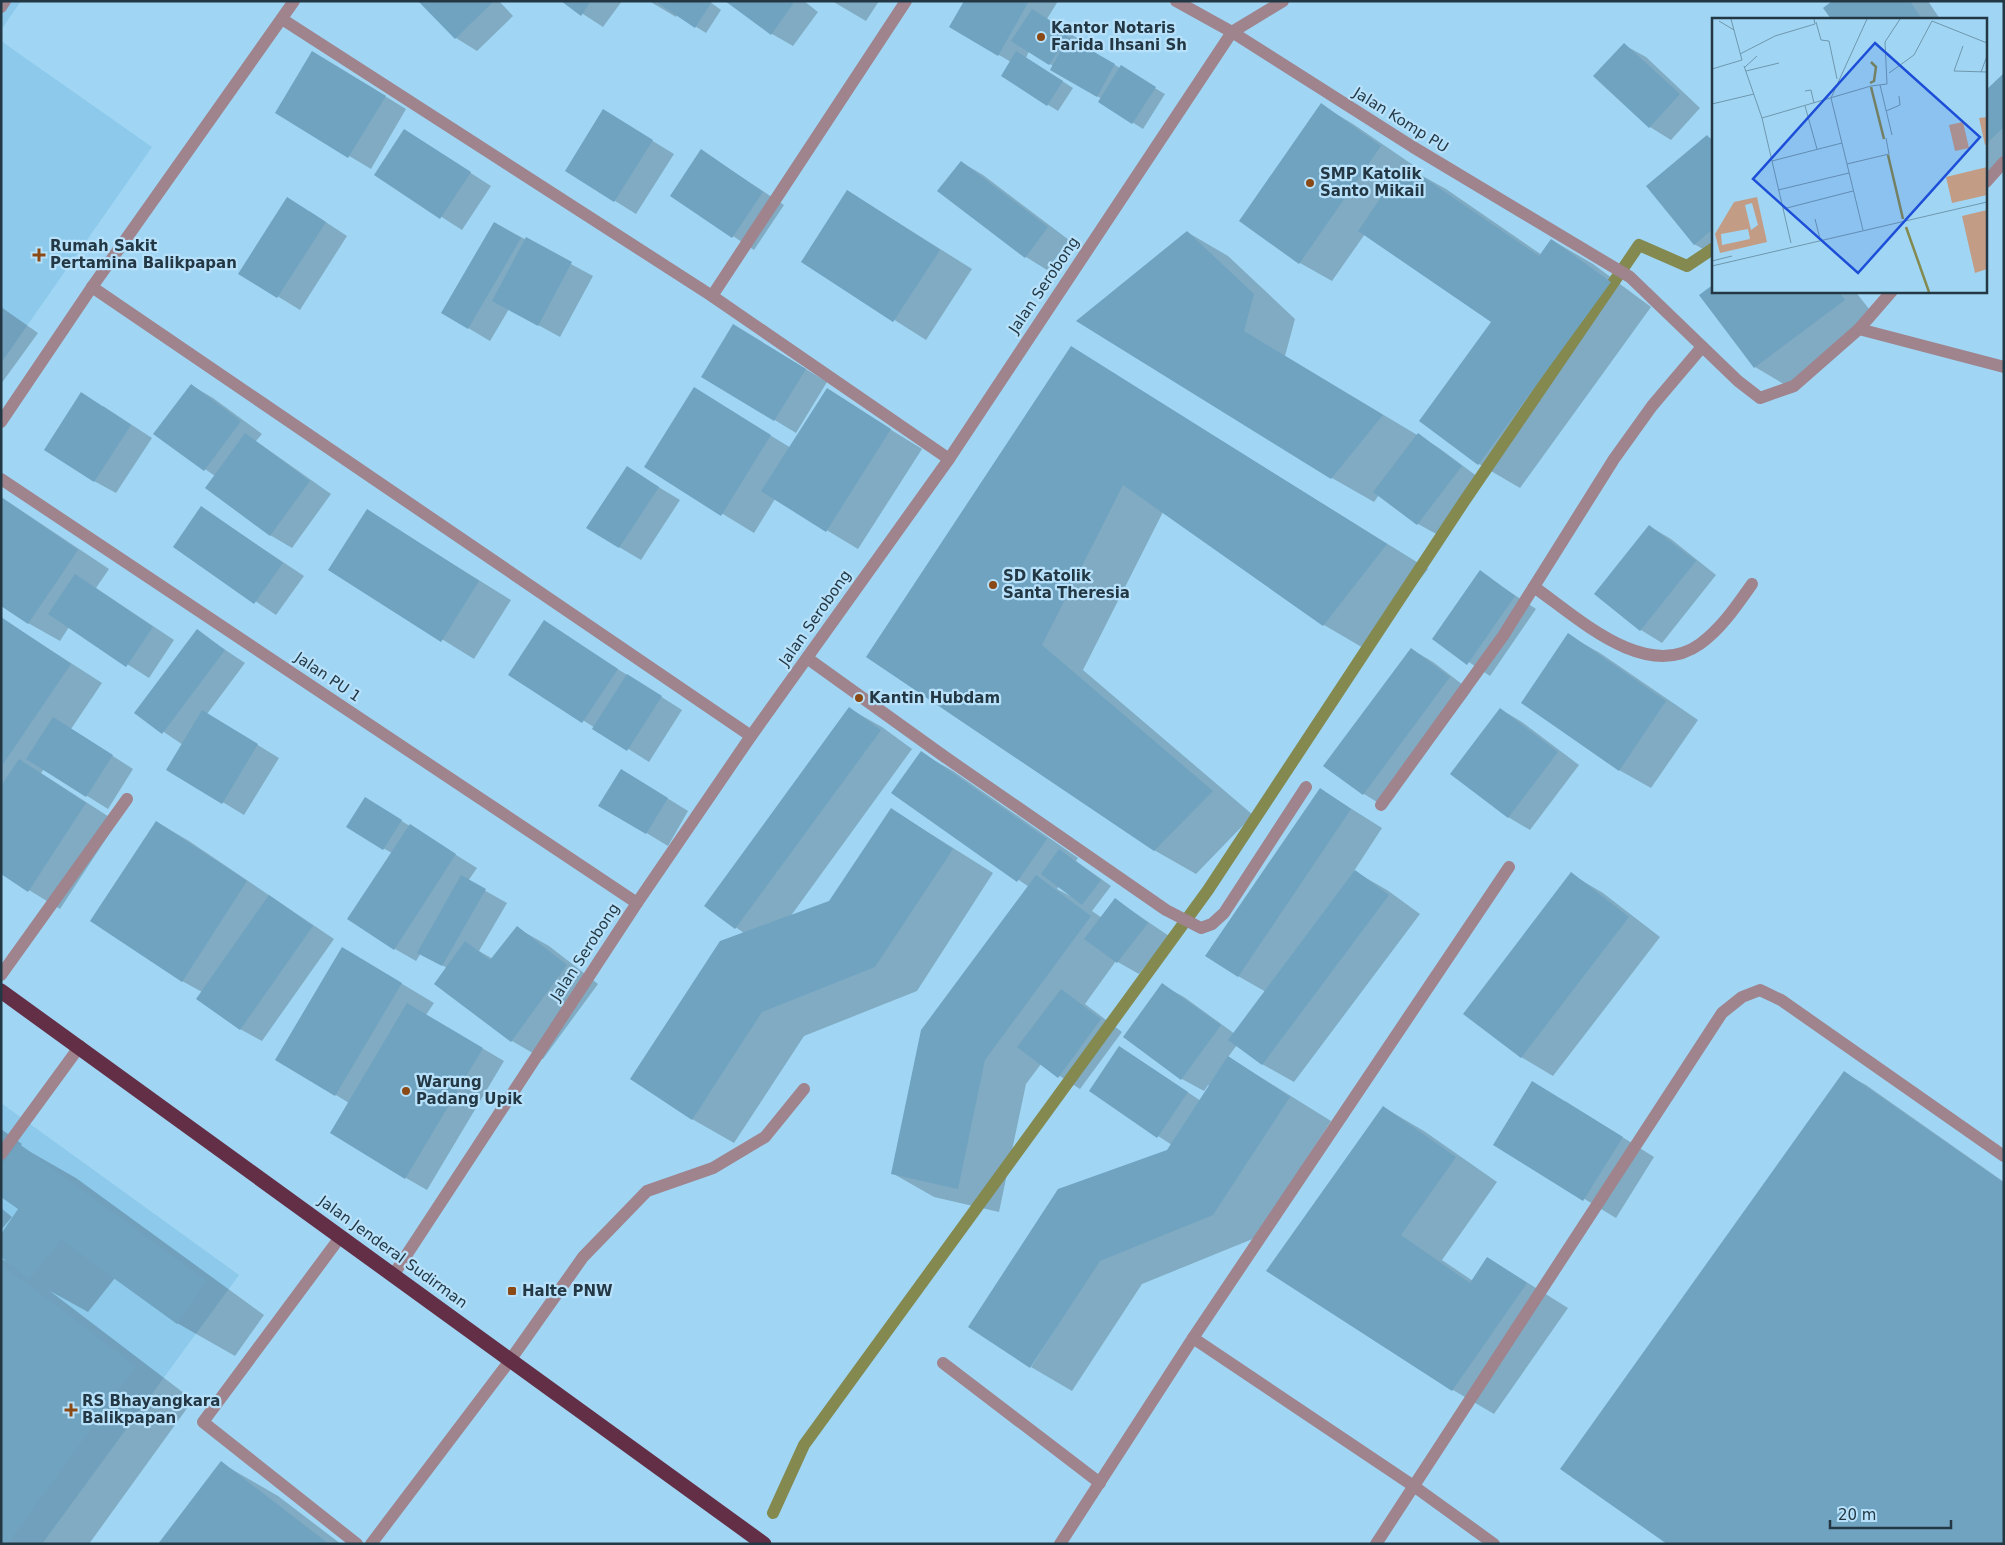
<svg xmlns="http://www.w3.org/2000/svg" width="2005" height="1545" font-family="'DejaVu Sans',sans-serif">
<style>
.built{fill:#8dc9eb}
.shadow{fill:#0003;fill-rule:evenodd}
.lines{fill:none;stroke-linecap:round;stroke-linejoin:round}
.stream{stroke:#83894f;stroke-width:12}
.building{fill:#70a3c0}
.minor{stroke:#9f838d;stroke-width:12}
.highway{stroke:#632f46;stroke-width:15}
.poi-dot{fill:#8a4915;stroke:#b7e1fa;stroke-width:2}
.labels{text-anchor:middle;stroke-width:4.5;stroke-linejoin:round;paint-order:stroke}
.poi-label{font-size:15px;font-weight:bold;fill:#233844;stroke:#b7e1fa;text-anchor:start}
.street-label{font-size:15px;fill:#233844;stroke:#b7e1fa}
.inset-river{fill:none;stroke:#83894f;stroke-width:2.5}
.inset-road{fill:none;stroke:#6e97ae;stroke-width:1}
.view{fill:#1d4ed8;fill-opacity:0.15;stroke:#1d4ed8;stroke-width:2.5}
.inset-edge{fill:none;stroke:#233844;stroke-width:2.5}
</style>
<rect width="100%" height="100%" fill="#a0d6f4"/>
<!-- built -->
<g class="built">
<path d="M 1,1 L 21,1 L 1,30 Z"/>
<path d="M 1,41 L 152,147 L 1,363 Z"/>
<path d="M 1,1103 L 239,1275 L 42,1544 L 1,1544 Z"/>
</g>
<!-- shadow -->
<g class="shadow">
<path d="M 420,1 L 499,1 L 513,16 L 477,51 L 456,38 Z"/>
<path d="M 563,1 L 622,1 L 603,27 Z"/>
<path d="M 649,1 L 709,1 L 721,10 L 706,33 L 677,15 L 676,17 Z"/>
<path d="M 727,1 L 804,1 L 818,12 L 793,46 L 772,34 Z"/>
<path d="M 832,1 L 879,1 L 866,21 Z"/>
<path d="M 966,1 L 1058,1 L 1047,19 L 1080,40 L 1077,43 L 1165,94 L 1143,129 L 1100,102 L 1102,99 L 1051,69 L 1053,66 L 1029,51 L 1026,58 L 1073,88 L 1058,111 L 1002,76 L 1011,62 L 951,27 Z"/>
<path d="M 1834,1 L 1928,1 L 1940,19 L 1832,19 Z"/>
<path d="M 1624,45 L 1646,57 L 1700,108 L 1671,140 L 1650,127 L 1595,76 Z"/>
<path d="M 334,65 L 406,109 L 371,169 L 276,112 Z"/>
<path d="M 2004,75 L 2004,160 L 1989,174 L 1986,172 L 1986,85 L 1989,89 Z"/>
<path d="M 1321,105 L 1353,124 L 1413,165 L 1410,169 L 1446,189 L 1542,255 L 1552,240 L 1593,264 L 1651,307 L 1520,488 L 1479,464 L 1421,421 L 1493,321 L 1365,234 L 1332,281 L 1300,263 L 1240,221 Z"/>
<path d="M 625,124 L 674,154 L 636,214 L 567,171 Z"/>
<path d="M 405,131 L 491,186 L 462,230 L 376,175 Z"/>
<path d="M 1708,137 L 1714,140 L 1714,255 L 1694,244 Z"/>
<path d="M 702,151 L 784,205 L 754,250 L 671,195 Z"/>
<path d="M 961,162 L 983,175 L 1069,240 L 1047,270 L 1026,257 L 939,191 Z"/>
<path d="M 848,191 L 972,269 L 926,340 L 803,262 Z"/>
<path d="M 309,211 L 347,236 L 300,310 L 240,273 Z"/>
<path d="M 495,223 L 593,276 L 560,337 L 509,309 L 490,341 L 443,313 Z"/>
<path d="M 1187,232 L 1228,256 L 1295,319 L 1285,356 L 1439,448 L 1482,480 L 1440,536 L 1418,524 L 1379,495 L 1374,502 L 1332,478 L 1078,321 Z"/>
<path d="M 1714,291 L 1855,291 L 1876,318 L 1787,386 L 1755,367 L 1700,296 Z"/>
<path d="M 1,307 L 38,333 L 1,384 Z"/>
<path d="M 755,338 L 827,382 L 796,433 L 703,376 Z"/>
<path d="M 1072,348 L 1428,569 L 1365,649 L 1324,625 L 1163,512 L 1083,670 L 1253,815 L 1196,874 L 1154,850 L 867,657 Z"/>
<path d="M 191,385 L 213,398 L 262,434 L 256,441 L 331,494 L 292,548 L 270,535 L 215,476 L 155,434 Z"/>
<path d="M 827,390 L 922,449 L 858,549 L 775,499 L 754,533 L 646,467 L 726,408 L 791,448 Z"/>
<path d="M 103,406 L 152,438 L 116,493 L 94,481 Z"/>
<path d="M 627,468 L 680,500 L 641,560 L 619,547 Z"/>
<path d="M 1,497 L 109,569 L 96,588 L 174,640 L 149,678 L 69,627 L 60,641 L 28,623 Z"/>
<path d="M 202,508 L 304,576 L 276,615 L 174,547 Z"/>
<path d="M 368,511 L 511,600 L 474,659 L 330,570 Z"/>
<path d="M 1649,526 L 1671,539 L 1716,575 L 1662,643 L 1641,630 L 1596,594 Z"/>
<path d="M 1480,572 L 1536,609 L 1490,676 L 1434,639 Z"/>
<path d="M 1,618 L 102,683 L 71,729 L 133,769 L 108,809 L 44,769 L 41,773 L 117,822 L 60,909 L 1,873 Z"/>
<path d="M 544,622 L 682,710 L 649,762 L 510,674 Z"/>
<path d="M 197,631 L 245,663 L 207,714 L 279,758 L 244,815 L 168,769 L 183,745 L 136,713 Z"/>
<path d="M 1568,635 L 1600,653 L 1698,720 L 1651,788 L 1619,770 Z"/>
<path d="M 1411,649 L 1433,662 L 1471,691 L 1385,807 L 1364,794 L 1325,766 Z"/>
<path d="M 850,709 L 882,727 L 912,749 L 790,917 L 830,902 L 891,809 L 993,873 L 917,991 L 804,1036 L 734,1143 L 692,1119 L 744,933 L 705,906 Z"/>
<path d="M 1500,709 L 1522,722 L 1579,765 L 1530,830 L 1508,817 Z"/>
<path d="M 921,753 L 953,771 L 1078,858 L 1076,861 L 1111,886 L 1092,911 L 1102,918 L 1116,900 L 1169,936 L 1139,974 L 1116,961 L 1085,1004 L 1122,1032 L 1080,1089 L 1041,1064 L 1026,1084 L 999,1212 L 934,1197 L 892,1173 L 1029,887 L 893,793 ZM 1059,886 L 1071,895 L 1070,896 L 1057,889 Z"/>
<path d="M 643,783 L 688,811 L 668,846 L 600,805 Z"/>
<path d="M 1320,789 L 1382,828 L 1354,871 L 1387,890 L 1420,914 L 1294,1082 L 1262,1064 L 1237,1045 L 1228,1057 L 1331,1121 L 1255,1238 L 1142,1284 L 1072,1391 L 1031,1367 L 1172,1145 L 1158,1136 L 1120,1047 L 1201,1101 L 1210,1086 L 1208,1085 L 1204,1091 L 1182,1079 L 1162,985 L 1184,997 L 1235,1034 L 1266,992 L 1238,976 Z"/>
<path d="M 376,805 L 477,868 L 468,881 L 507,903 L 479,951 L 493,959 L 517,928 L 549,946 L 598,984 L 543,1059 L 512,1041 L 447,968 L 421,953 L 416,961 L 395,949 L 392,853 L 383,848 Z"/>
<path d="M 157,822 L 189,841 L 334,939 L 262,1041 L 240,1029 L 202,992 L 182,981 Z"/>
<path d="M 1571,874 L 1603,893 L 1660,937 L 1553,1076 L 1521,1057 Z"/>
<path d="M 374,967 L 434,1003 L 426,1015 L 504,1061 L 427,1190 L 406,1178 L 349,1103 L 277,1059 Z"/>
<path d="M 1844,1073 L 1866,1085 L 2004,1182 L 2004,1544 Z"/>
<path d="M 1565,1101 L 1654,1157 L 1616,1218 L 1495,1145 Z"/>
<path d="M 1383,1107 L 1424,1131 L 1497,1182 L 1442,1260 L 1473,1281 L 1488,1258 L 1568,1308 L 1494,1414 L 1453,1390 L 1268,1271 Z"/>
<path d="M 1,1129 L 22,1144 L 20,1146 L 76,1178 L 264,1315 L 235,1356 L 177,1323 L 115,1278 L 88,1312 L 50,1291 L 193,1400 L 89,1544 L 1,1544 L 1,1259 L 9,1262 L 20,1209 L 1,1196 Z"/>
<path d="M 1,1208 L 12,1217 L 1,1230 Z"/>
<path d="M 221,1463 L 278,1496 L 341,1544 L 160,1544 Z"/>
</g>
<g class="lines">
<!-- stream -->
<path class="stream" d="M 773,1513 L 804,1445 L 1208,890 L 1463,503 L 1639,245 L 1687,266 L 1714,248"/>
</g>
<!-- building -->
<g class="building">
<path d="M 418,1 L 491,1 L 492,3 L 455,39 Z"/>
<path d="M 561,1 L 591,1 L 581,16 Z"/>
<path d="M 660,1 L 709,1 L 711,3 L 695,28 L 658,3 Z"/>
<path d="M 725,1 L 795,1 L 771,35 Z"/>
<path d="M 964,1 L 1029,1 L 998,56 L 949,27 Z"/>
<path d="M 1832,1 L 1910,1 L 1922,19 L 1831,19 L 1823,8 Z"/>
<path d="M 1032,9 L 1070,33 L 1049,65 L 1011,41 Z"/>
<path d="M 1068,37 L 1115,64 L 1097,97 L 1050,70 Z"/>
<path d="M 1624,43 L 1680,94 L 1649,128 L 1593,76 Z"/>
<path d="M 312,51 L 386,96 L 348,158 L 275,113 Z"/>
<path d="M 1016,51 L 1063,81 L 1047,106 L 1001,76 Z"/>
<path d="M 1121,65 L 1156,87 L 1132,124 L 1098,102 Z"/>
<path d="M 2004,73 L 2004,127 L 1986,144 L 1986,90 Z"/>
<path d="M 1321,103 L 1381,146 L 1299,264 L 1239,221 Z"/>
<path d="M 603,109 L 653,140 L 614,202 L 565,171 Z"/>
<path d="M 404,129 L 471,172 L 440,219 L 374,175 Z"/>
<path d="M 1707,135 L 1714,143 L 1714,228 L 1694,245 L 1646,186 Z"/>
<path d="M 701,149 L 763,192 L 732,238 L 670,196 Z"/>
<path d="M 961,161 L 1048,227 L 1025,258 L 937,191 Z"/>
<path d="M 1404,164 L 1539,256 L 1551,239 L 1611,282 L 1478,465 L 1419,421 L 1491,322 L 1358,231 Z"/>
<path d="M 847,190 L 940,250 L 893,322 L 801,262 Z"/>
<path d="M 287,197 L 326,222 L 277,298 L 238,274 Z"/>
<path d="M 494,222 L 521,238 L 468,329 L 441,313 Z"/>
<path d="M 1187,231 L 1254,294 L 1244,331 L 1383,415 L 1331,479 L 1076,321 Z"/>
<path d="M 526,237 L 572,262 L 538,326 L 492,301 Z"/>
<path d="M 1714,284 L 1714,291 L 1838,291 L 1845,300 L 1754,368 L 1699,295 Z"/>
<path d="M 1,310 L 7,314 L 1,322 Z"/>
<path d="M 733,324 L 806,369 L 774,421 L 701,377 Z"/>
<path d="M 1071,346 L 1387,544 L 1323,626 L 1123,485 L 1042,645 L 1213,791 L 1154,851 L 866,657 Z"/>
<path d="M 191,384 L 241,421 L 204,471 L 153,434 Z"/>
<path d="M 694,387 L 771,435 L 721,516 L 644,467 Z"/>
<path d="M 827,388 L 891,429 L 826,532 L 761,491 Z"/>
<path d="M 81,392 L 131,425 L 94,482 L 44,450 Z"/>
<path d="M 245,433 L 310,481 L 270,536 L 205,488 Z"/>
<path d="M 1418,433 L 1462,466 L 1417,525 L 1373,492 Z"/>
<path d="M 627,466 L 659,487 L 619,548 L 586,528 Z"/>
<path d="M 1,497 L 78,550 L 28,624 L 1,606 Z"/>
<path d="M 201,506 L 283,563 L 254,604 L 173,547 Z"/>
<path d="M 367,509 L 479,581 L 441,642 L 328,570 Z"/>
<path d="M 1649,525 L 1696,561 L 1640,631 L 1594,594 Z"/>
<path d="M 1480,570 L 1515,596 L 1467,665 L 1432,639 Z"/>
<path d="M 75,574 L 153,627 L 126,667 L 48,614 Z"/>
<path d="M 1,617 L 71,664 L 1,767 Z"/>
<path d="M 544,620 L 618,669 L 582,723 L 508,675 Z"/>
<path d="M 197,629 L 225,650 L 162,734 L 134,713 Z"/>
<path d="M 1568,633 L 1666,701 L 1619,771 L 1521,703 Z"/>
<path d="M 1411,648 L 1450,677 L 1363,795 L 1323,766 Z"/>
<path d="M 627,674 L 662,696 L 627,751 L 592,729 Z"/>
<path d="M 849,707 L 881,730 L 735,929 L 704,906 Z"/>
<path d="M 1500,708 L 1558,752 L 1508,818 L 1450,774 Z"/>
<path d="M 202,710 L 258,744 L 222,804 L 166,770 Z"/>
<path d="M 53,717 L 113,755 L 86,797 L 26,759 Z"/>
<path d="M 921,751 L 1047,839 L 1017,882 L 891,793 Z"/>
<path d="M 19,759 L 86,803 L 28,892 L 1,874 L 1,786 Z"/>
<path d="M 621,769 L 668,798 L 646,834 L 598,806 Z"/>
<path d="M 1320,788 L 1351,809 L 1238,977 L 1205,956 Z"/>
<path d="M 365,797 L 402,820 L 383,850 L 346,827 Z"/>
<path d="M 891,808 L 953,849 L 875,967 L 762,1012 L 692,1120 L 630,1079 L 720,941 L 829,901 Z"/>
<path d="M 156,821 L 247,881 L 182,982 L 90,921 Z"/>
<path d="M 410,824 L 456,854 L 394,950 L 347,919 Z"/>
<path d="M 1059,849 L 1101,880 L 1082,905 L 1041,874 Z"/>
<path d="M 1355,870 L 1389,895 L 1262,1065 L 1228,1040 Z"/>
<path d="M 1571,872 L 1629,917 L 1521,1058 L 1463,1014 Z"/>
<path d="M 461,875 L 486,889 L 442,966 L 417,953 Z"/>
<path d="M 1036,875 L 1091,916 L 985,1060 L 958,1189 L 891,1174 L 921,1030 Z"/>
<path d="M 269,895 L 313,926 L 240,1030 L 196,999 Z"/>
<path d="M 1115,898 L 1148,923 L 1117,963 L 1084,939 Z"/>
<path d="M 517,926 L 567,965 L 511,1042 L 434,984 L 465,941 L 490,960 Z"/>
<path d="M 342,947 L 402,983 L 335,1096 L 275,1060 Z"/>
<path d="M 1162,983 L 1221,1025 L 1181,1080 L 1123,1037 Z"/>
<path d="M 1061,989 L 1101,1019 L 1058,1078 L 1017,1047 Z"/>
<path d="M 407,1003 L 483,1048 L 405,1179 L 330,1133 Z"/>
<path d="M 1119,1046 L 1188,1092 L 1157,1138 L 1089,1091 Z"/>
<path d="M 1228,1056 L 1290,1097 L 1213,1215 L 1100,1261 L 1030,1368 L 968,1327 L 1058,1189 L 1167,1150 Z"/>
<path d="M 1844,1071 L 2004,1183 L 2004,1544 L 1667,1544 L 1560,1469 Z"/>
<path d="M 1532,1081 L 1623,1137 L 1583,1201 L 1493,1145 Z"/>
<path d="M 1383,1106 L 1456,1157 L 1401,1235 L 1470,1283 L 1487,1257 L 1527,1283 L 1452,1391 L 1266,1271 Z"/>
<path d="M 18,1143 L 207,1281 L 177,1324 L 61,1240 L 29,1280 L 1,1257 L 1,1234 L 18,1209 L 1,1197 L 1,1167 Z"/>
<path d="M 1,1264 L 136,1366 L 8,1544 L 1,1544 Z"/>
<path d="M 221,1461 L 329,1544 L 158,1544 Z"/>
</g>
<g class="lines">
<!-- minor -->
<g class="minor">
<path d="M 1176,1 L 1232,32 L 1413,147 L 1630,277 L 1738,381 L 1760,398 L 1794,386 L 1859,329 L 1892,291"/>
<path d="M 1,7 L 5,1"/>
<path d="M 282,19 L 712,296 L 949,459"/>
<path d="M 1986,182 L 2004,162"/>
<path d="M 92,287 L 751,736"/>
<path d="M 712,296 L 906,1"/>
<path d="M 1859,329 L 2004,367"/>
<path d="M 1,422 L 92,287 L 294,1"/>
<path d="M 1,479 L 637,903"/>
<path d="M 1534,587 C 1577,617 1646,683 1700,644 C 1722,628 1737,605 1752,584"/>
<path d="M 807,658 L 945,757 L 1166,910 L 1201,928 L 1212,924 L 1224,913 L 1306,787"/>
<path d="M 1381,805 L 1503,636 L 1614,459 L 1652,406 L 1702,347"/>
<path d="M 1,975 L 127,799"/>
<path d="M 1,1154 L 80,1046"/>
<path d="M 341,1236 L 203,1422 L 357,1544"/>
<path d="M 394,1274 L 637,903 L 751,736 L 949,459 L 1232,32 L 1283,1"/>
<path d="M 1193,1338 L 1415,1487 L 1494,1544"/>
<path d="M 943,1363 L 1100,1483"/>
<path d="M 371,1544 L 511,1359 L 583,1257 L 647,1191 L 713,1168 L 765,1137 L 804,1089"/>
<path d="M 1060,1544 L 1193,1338 L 1509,867"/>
<path d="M 1376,1544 L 1722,1013 L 1742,997 L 1760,990 L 1781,1000 L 2004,1156"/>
</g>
<!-- highway -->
<path class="highway" d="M 1,991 L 764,1544"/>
</g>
<!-- markers -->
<g class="poi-dot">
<circle cx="1041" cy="37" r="5"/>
<circle cx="1310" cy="183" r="5"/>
<path d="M36.5 247.5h5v5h5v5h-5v5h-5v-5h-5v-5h5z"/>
<circle cx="993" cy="585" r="5"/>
<circle cx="859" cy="698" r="5"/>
<circle cx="406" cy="1091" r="5"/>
<rect x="507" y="1286" width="10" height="10" rx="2.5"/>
<path d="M68.5 1402.5h5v5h5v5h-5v5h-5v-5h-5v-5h5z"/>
</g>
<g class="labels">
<!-- poi labels -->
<g class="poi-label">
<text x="1051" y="33">Kantor Notaris<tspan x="1051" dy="17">Farida Ihsani Sh</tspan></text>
<text x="1320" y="179">SMP Katolik<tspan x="1320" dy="17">Santo Mikail</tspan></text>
<text x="50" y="251">Rumah Sakit<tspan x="50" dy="17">Pertamina Balikpapan</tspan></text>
<text x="1003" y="581">SD Katolik<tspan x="1003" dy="17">Santa Theresia</tspan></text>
<text x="869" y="703">Kantin Hubdam</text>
<text x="416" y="1087">Warung<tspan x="416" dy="17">Padang Upik</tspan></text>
<text x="522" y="1296">Halte PNW</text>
<text x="82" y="1406">RS Bhayangkara<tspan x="82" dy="17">Balikpapan</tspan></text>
</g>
<!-- street labels -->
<g class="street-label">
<text transform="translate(1401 120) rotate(32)" y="5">Jalan Komp PU</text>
<text transform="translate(1044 285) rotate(-56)" y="5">Jalan Serobong</text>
<text transform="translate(815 618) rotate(-55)" y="5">Jalan Serobong</text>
<text transform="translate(328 677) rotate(34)" y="5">Jalan PU 1</text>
<text transform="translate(585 952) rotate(-57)" y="5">Jalan Serobong</text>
<text transform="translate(393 1252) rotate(36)" y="5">Jalan Jenderal Sudirman</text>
</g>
</g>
<!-- overview -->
<g transform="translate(1712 18)">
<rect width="275" height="275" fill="#a0d6f4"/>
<path d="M 275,99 L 275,126 L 273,127 L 267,100 ZM 251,104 L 257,130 L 243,133 L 237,107 ZM 275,149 L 275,177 L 240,185 L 234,159 ZM 45,179 L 55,224 L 8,235 L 3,216 L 22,184 ZM 40,185 L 46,207 L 39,212 L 33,187 ZM 36,211 L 38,221 L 10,227 L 9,216 ZM 275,192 L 275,251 L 263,255 L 250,198 Z" fill="#c39c85" fill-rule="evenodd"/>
<path class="inset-river" d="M 158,65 L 162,63 L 164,49 L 159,44M 159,69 L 172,121M 176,137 L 191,201M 194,209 L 217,274"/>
<path class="inset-road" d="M 7,3 L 22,12M 104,4 L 109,22 L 117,23 L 125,61M 251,28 L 242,53 L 275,54M 28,36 L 63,18 L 103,6 L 102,1M 32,48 L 50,100 L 79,225M 33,49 L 45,38M 0,51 L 30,42 L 19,1M 34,53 L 67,45M 269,54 L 275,38M 177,55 L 202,37 L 220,3 L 275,25M 168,67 L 180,117M 93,73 L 99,72 L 102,85M 0,86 L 42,76M 93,88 L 105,131M 174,93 L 188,87 L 187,78M 50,100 L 159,68 L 175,66 L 173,24 L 188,1M 60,143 L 130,125M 135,146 L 177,136 L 174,120M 66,172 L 137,155M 71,191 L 141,173M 103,201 L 108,221M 151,212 L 119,80 L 155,1M 0,243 L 20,238M 0,248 L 275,184"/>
<path class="view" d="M 163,25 L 268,119 L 146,255 L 41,161 Z"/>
<rect width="275" height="275" class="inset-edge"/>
</g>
<!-- border -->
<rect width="2005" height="1545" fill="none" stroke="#233844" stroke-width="5"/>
<!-- scale -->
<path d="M1830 1520v8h121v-8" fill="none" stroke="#233844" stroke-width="2.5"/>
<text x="1838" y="1520" font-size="15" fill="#233844" stroke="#b7e1fa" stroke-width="4" paint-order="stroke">20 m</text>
</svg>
